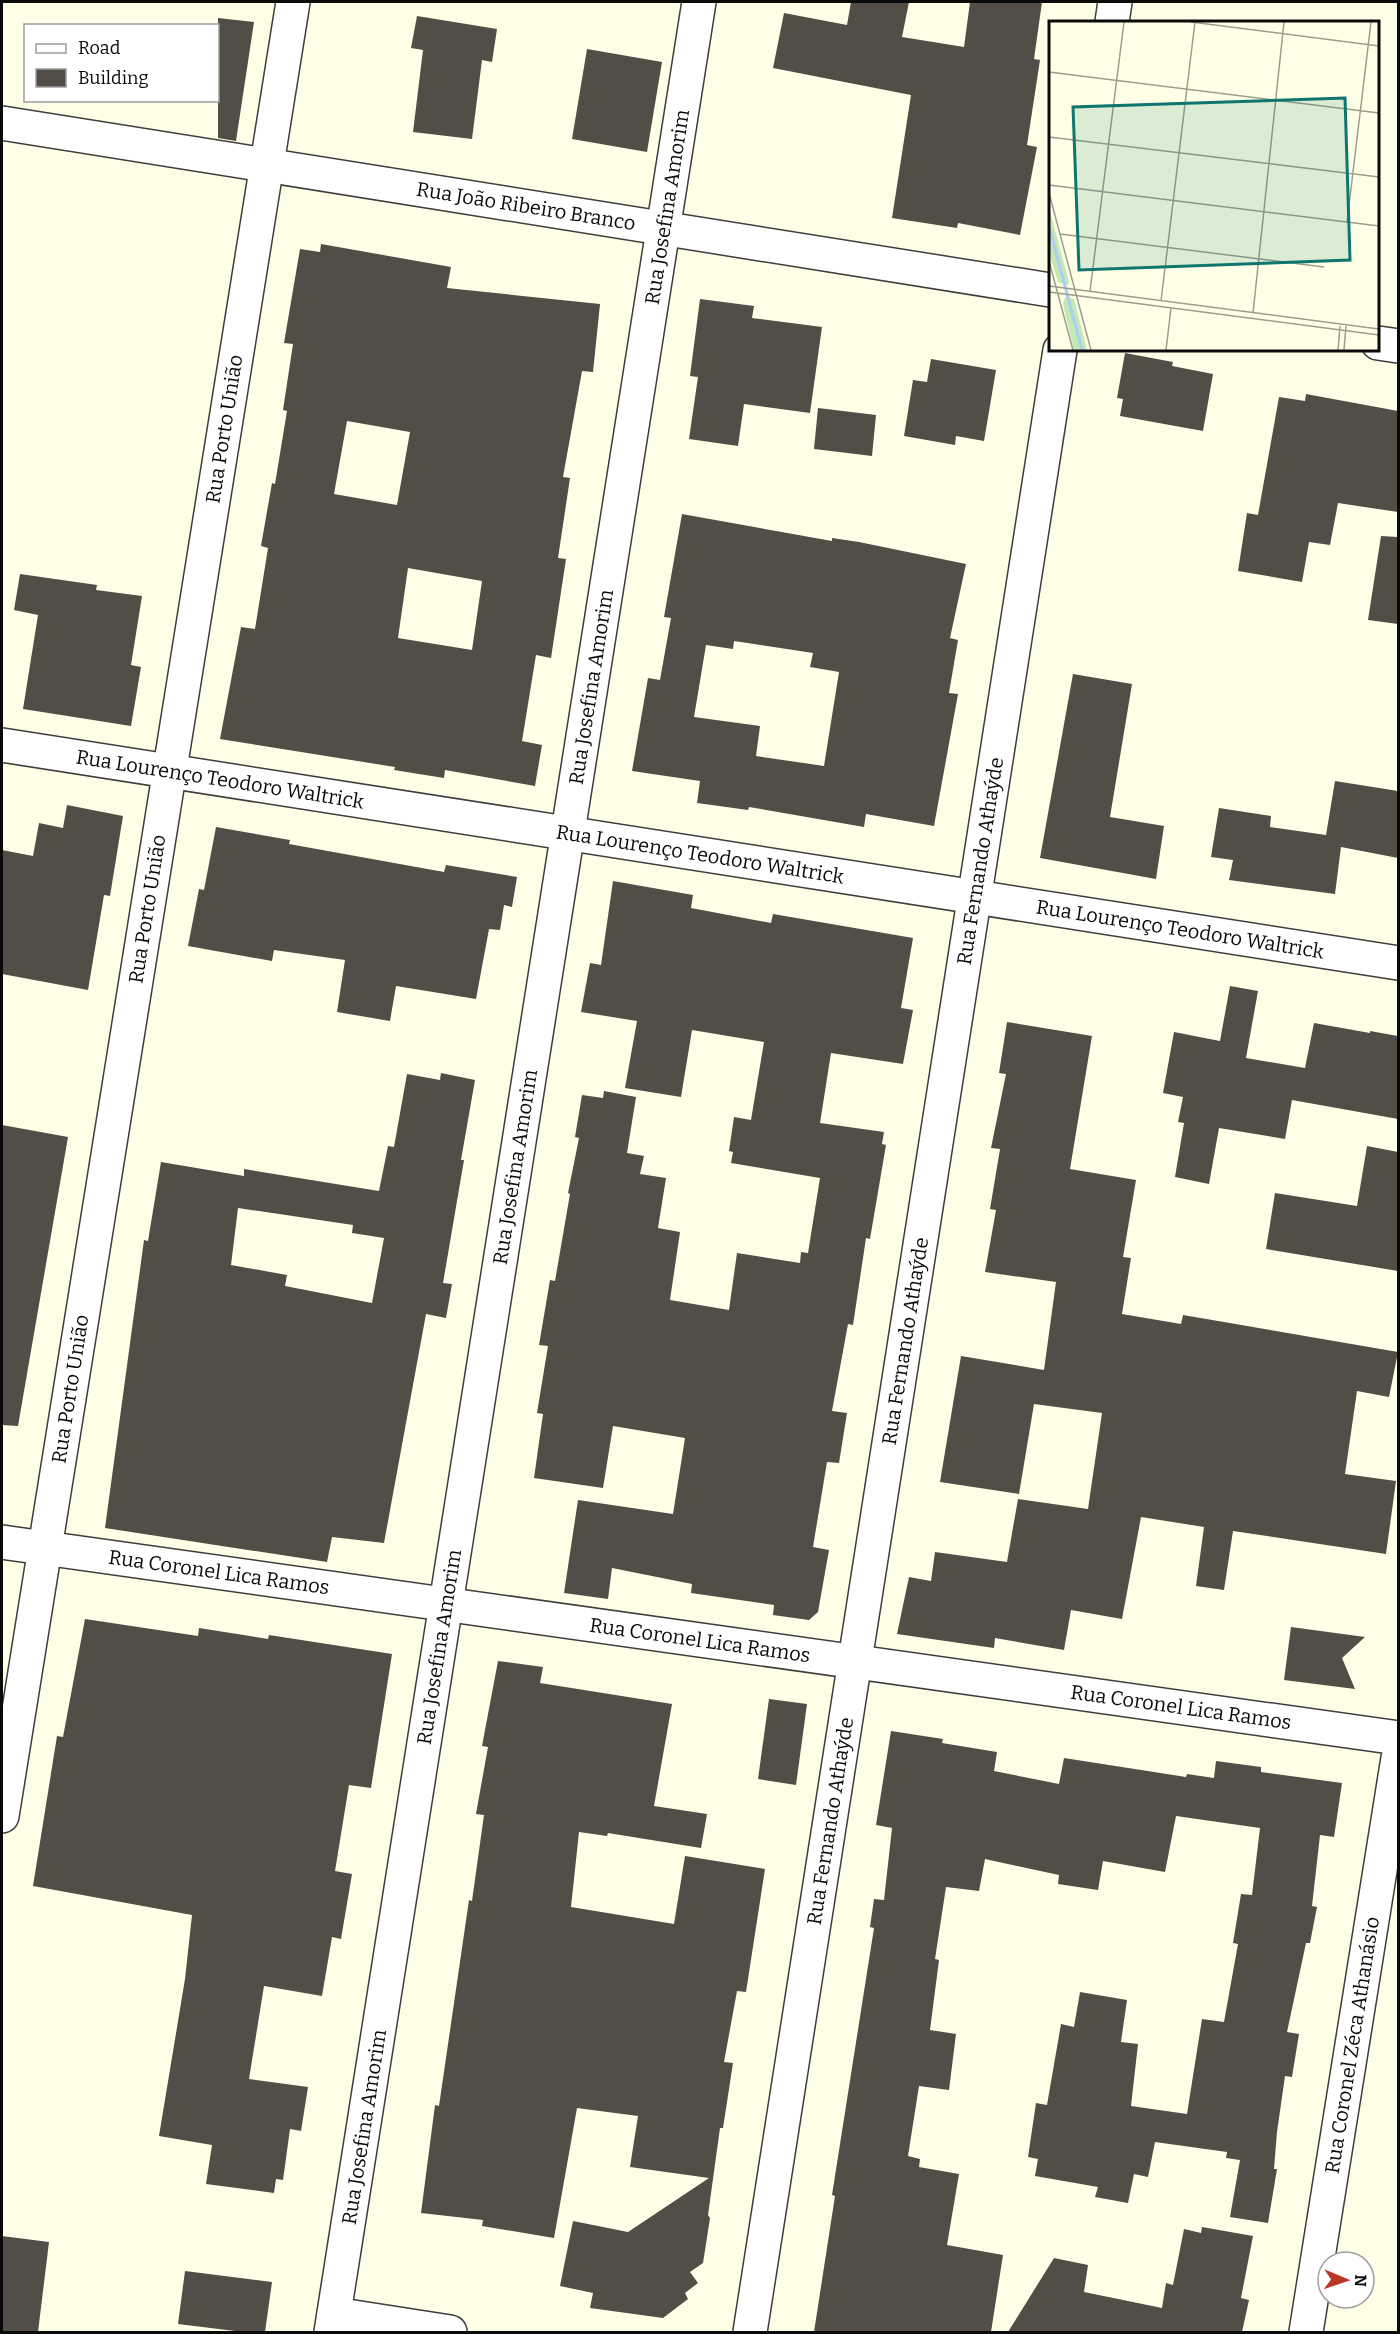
<svg xmlns="http://www.w3.org/2000/svg" width="1400" height="2334" font-family="Bitter,serif">
<style>
.building{fill:#524d46;fill-rule:evenodd}
.lines{fill:none;stroke-linecap:round;stroke-linejoin:round}
.minor-casing{stroke:#3d3d3d;stroke-width:36}
.minor{stroke:#fff;stroke-width:33}
.labels{text-anchor:middle;stroke-width:6;stroke-linejoin:round;paint-order:stroke}
.street-label{font-size:20px;fill:#0a0a0a;stroke:#fff}
.inset-river{fill:none;stroke:#accdf6;stroke-width:3}
.inset-road{fill:none;stroke:#9d9d8f;stroke-width:1.5}
.view{fill:#0f766e;fill-opacity:0.15;stroke:#0f766e;stroke-width:3}
.inset-edge{fill:none;stroke:#0a0a0a;stroke-width:3}
</style>
<rect width="100%" height="100%" fill="#ffffe7"/>
<!-- building -->
<g class="building">
<path d="M 851,2 L 909,2 L 902,37 L 964,47 L 970,2 L 1042,2 L 1034,59 L 1040,60 L 1027,145 L 1037,147 L 1020,235 L 958,223 L 957,228 L 892,218 L 911,95 L 773,68 L 784,13 L 847,25 Z"/>
<path d="M 417,16 L 497,29 L 492,62 L 482,60 L 472,139 L 413,132 L 423,50 L 411,48 Z"/>
<path d="M 218,18 L 254,22 L 236,141 L 218,138 Z"/>
<path d="M 587,49 L 662,62 L 647,152 L 572,139 Z"/>
<path d="M 321,244 L 451,267 L 447,288 L 600,304 L 593,372 L 582,371 L 563,477 L 570,478 L 558,558 L 566,559 L 551,658 L 536,655 L 522,741 L 542,745 L 535,786 L 445,770 L 444,778 L 394,770 L 395,767 L 220,739 L 241,627 L 255,629 L 268,548 L 261,546 L 272,483 L 275,484 L 287,411 L 283,410 L 293,344 L 284,343 L 300,249 L 320,252 ZM 347,421 L 410,432 L 397,505 L 334,494 ZM 408,568 L 482,581 L 472,650 L 398,638 Z"/>
<path d="M 700,299 L 754,306 L 752,318 L 822,327 L 810,413 L 744,404 L 738,446 L 689,439 L 698,377 L 690,376 Z"/>
<path d="M 1125,353 L 1173,362 L 1172,366 L 1213,374 L 1203,431 L 1120,416 L 1123,399 L 1117,398 Z"/>
<path d="M 931,359 L 996,370 L 984,441 L 956,436 L 955,445 L 904,436 L 913,380 L 927,382 Z"/>
<path d="M 1306,394 L 1398,411 L 1398,512 L 1338,503 L 1330,545 L 1309,542 L 1302,582 L 1238,571 L 1247,513 L 1258,515 L 1279,397 L 1305,401 Z"/>
<path d="M 818,408 L 876,415 L 872,456 L 814,449 Z"/>
<path d="M 682,514 L 832,541 L 832,538 L 859,542 L 966,564 L 950,638 L 958,640 L 949,693 L 958,694 L 934,826 L 866,814 L 864,827 L 749,807 L 748,810 L 697,803 L 700,781 L 632,771 L 648,678 L 660,680 L 671,618 L 664,617 ZM 734,641 L 813,653 L 810,667 L 839,672 L 824,766 L 756,756 L 760,726 L 694,717 L 706,645 L 733,649 Z"/>
<path d="M 1381,536 L 1398,537 L 1398,624 L 1368,620 Z"/>
<path d="M 20,574 L 97,585 L 96,590 L 142,596 L 131,665 L 141,667 L 131,726 L 23,709 L 38,615 L 14,610 Z"/>
<path d="M 1073,674 L 1132,684 L 1110,817 L 1164,826 L 1156,879 L 1040,858 Z"/>
<path d="M 1335,781 L 1398,791 L 1398,858 L 1341,847 L 1335,894 L 1229,880 L 1233,860 L 1211,857 L 1219,808 L 1271,816 L 1270,827 L 1326,835 Z"/>
<path d="M 67,805 L 123,816 L 110,896 L 104,895 L 88,990 L 2,974 L 2,850 L 33,856 L 39,823 L 63,828 Z"/>
<path d="M 216,827 L 290,840 L 289,844 L 444,872 L 446,865 L 517,877 L 512,907 L 504,905 L 500,930 L 489,929 L 476,999 L 396,986 L 390,1021 L 337,1012 L 345,960 L 274,950 L 272,961 L 188,946 L 199,889 L 204,890 Z"/>
<path d="M 613,881 L 693,895 L 691,908 L 771,923 L 773,914 L 913,938 L 901,1008 L 913,1010 L 903,1064 L 831,1053 L 820,1123 L 884,1132 L 882,1144 L 886,1145 L 870,1239 L 866,1238 L 853,1325 L 848,1324 L 832,1411 L 847,1413 L 839,1463 L 827,1462 L 813,1547 L 829,1550 L 818,1612 L 809,1620 L 773,1615 L 774,1605 L 691,1593 L 692,1584 L 612,1568 L 608,1599 L 564,1593 L 578,1500 L 673,1514 L 685,1438 L 613,1426 L 603,1488 L 534,1478 L 543,1414 L 537,1413 L 548,1346 L 539,1345 L 550,1280 L 555,1281 L 570,1194 L 568,1193 L 579,1138 L 575,1137 L 582,1095 L 603,1098 L 604,1091 L 636,1097 L 627,1153 L 644,1156 L 640,1174 L 666,1178 L 658,1228 L 680,1232 L 670,1300 L 729,1310 L 737,1253 L 800,1263 L 801,1252 L 808,1253 L 820,1178 L 731,1163 L 733,1152 L 729,1151 L 734,1117 L 751,1120 L 764,1042 L 692,1030 L 681,1097 L 625,1088 L 637,1021 L 581,1012 L 590,963 L 601,965 Z"/>
<path d="M 1230,986 L 1258,991 L 1246,1058 L 1305,1068 L 1314,1023 L 1370,1033 L 1370,1031 L 1398,1036 L 1398,1119 L 1292,1100 L 1285,1139 L 1219,1128 L 1209,1184 L 1175,1177 L 1184,1123 L 1178,1122 L 1183,1097 L 1163,1093 L 1174,1032 L 1220,1041 Z"/>
<path d="M 1007,1022 L 1092,1036 L 1070,1169 L 1136,1180 L 1123,1257 L 1131,1258 L 1122,1314 L 1181,1324 L 1183,1315 L 1398,1352 L 1389,1397 L 1357,1391 L 1345,1474 L 1396,1481 L 1386,1554 L 1233,1531 L 1224,1590 L 1196,1586 L 1204,1527 L 1141,1517 L 1122,1619 L 1071,1610 L 1064,1650 L 995,1638 L 994,1648 L 897,1634 L 909,1577 L 931,1581 L 935,1552 L 1007,1562 L 1018,1499 L 1088,1509 L 1102,1413 L 1034,1404 L 1019,1494 L 940,1482 L 961,1356 L 1044,1370 L 1056,1282 L 985,1272 L 996,1210 L 990,1209 L 1000,1149 L 991,1148 L 1006,1074 L 999,1073 Z"/>
<path d="M 441,1073 L 475,1080 L 461,1160 L 464,1160 L 443,1283 L 452,1284 L 446,1318 L 426,1314 L 384,1543 L 332,1537 L 327,1562 L 105,1528 L 144,1240 L 148,1241 L 161,1162 L 244,1176 L 244,1169 L 379,1191 L 388,1146 L 394,1147 L 407,1074 L 440,1080 ZM 238,1208 L 353,1225 L 352,1233 L 384,1238 L 372,1303 L 285,1286 L 287,1275 L 231,1265 Z"/>
<path d="M 2,1125 L 68,1137 L 18,1426 L 2,1425 Z"/>
<path d="M 1367,1146 L 1398,1152 L 1398,1271 L 1266,1249 L 1275,1193 L 1357,1206 Z"/>
<path d="M 85,1619 L 198,1636 L 199,1628 L 268,1639 L 269,1635 L 392,1654 L 371,1788 L 349,1785 L 335,1871 L 352,1874 L 341,1939 L 332,1937 L 322,1996 L 264,1986 L 249,2079 L 308,2087 L 301,2131 L 290,2129 L 283,2180 L 276,2179 L 274,2193 L 206,2184 L 212,2145 L 159,2136 L 185,1979 L 192,1915 L 33,1886 L 57,1736 L 63,1737 Z"/>
<path d="M 1291,1627 L 1365,1637 L 1342,1658 L 1355,1689 L 1284,1680 Z"/>
<path d="M 498,1661 L 543,1667 L 540,1683 L 672,1704 L 654,1806 L 707,1814 L 701,1848 L 608,1833 L 607,1836 L 579,1832 L 571,1907 L 674,1924 L 685,1856 L 765,1869 L 746,1992 L 737,1991 L 724,2062 L 733,2063 L 723,2128 L 720,2128 L 708,2215 L 710,2218 L 703,2263 L 690,2272 L 698,2283 L 685,2293 L 688,2299 L 663,2318 L 590,2308 L 593,2293 L 560,2286 L 573,2221 L 628,2232 L 709,2178 L 630,2167 L 638,2116 L 577,2108 L 554,2238 L 482,2226 L 483,2220 L 421,2213 L 435,2105 L 439,2106 L 469,1900 L 472,1901 L 484,1815 L 476,1814 L 488,1747 L 482,1746 Z"/>
<path d="M 769,1699 L 807,1704 L 796,1785 L 758,1779 Z"/>
<path d="M 891,1731 L 943,1739 L 942,1743 L 997,1752 L 994,1771 L 1059,1784 L 1064,1758 L 1186,1777 L 1187,1774 L 1214,1778 L 1216,1761 L 1261,1767 L 1261,1772 L 1342,1783 L 1334,1837 L 1320,1835 L 1312,1906 L 1317,1907 L 1310,1943 L 1306,1943 L 1287,2032 L 1299,2034 L 1292,2077 L 1285,2076 L 1277,2132 L 1274,2169 L 1277,2169 L 1268,2223 L 1230,2217 L 1240,2160 L 1226,2158 L 1227,2152 L 1155,2142 L 1148,2177 L 1134,2174 L 1128,2203 L 1095,2197 L 1098,2187 L 1035,2176 L 1038,2159 L 1028,2157 L 1036,2103 L 1047,2105 L 1061,2024 L 1074,2027 L 1080,1992 L 1127,2000 L 1121,2042 L 1138,2044 L 1131,2106 L 1187,2114 L 1202,2019 L 1224,2022 L 1238,1944 L 1233,1943 L 1241,1894 L 1252,1895 L 1260,1828 L 1176,1816 L 1165,1872 L 1103,1861 L 1098,1890 L 1058,1884 L 1059,1875 L 985,1859 L 979,1891 L 946,1887 L 935,1959 L 939,1960 L 930,2030 L 956,2034 L 949,2090 L 919,2086 L 908,2156 L 920,2159 L 919,2167 L 959,2174 L 947,2245 L 1003,2255 L 991,2332 L 814,2332 L 835,2196 L 832,2195 L 874,1928 L 870,1927 L 874,1899 L 884,1900 L 892,1828 L 876,1825 Z"/>
<path d="M 1202,2227 L 1253,2236 L 1241,2298 L 1249,2300 L 1242,2332 L 1008,2332 L 1054,2258 L 1088,2265 L 1084,2292 L 1162,2308 L 1166,2283 L 1173,2285 L 1184,2229 L 1201,2233 Z"/>
<path d="M 2,2236 L 49,2242 L 38,2332 L 2,2332 Z"/>
<path d="M 185,2271 L 272,2282 L 265,2332 L 243,2332 L 178,2324 Z"/>
</g>
<g class="lines">
<defs>
<g id="minor">
<path d="M 1112,22 L 1115,2"/>
<path d="M 2,123 L 1050,290"/>
<path d="M 1378,343 L 1398,346"/>
<path d="M 2,745 L 1398,963"/>
<path d="M 2,1542 L 1398,1738"/>
<path d="M 2,1816 L 293,2"/>
<path d="M 334,2314 L 450,2332"/>
<path d="M 331,2332 L 699,2"/>
<path d="M 750,2332 L 1060,350"/>
<path d="M 1306,2332 L 1398,1758"/>
</g>
</defs>
<!-- minor casing -->
<use href="#minor" class="minor-casing"/>
<!-- minor -->
<use href="#minor" class="minor"/>
</g>
<g class="labels">
<!-- street labels -->
<g class="street-label">
<text transform="translate(526 206) rotate(9)" y="7">Rua João Ribeiro Branco</text>
<text transform="translate(667 207) rotate(-81)" y="7">Rua Josefina Amorim</text>
<text transform="translate(224 429) rotate(-81)" y="7">Rua Porto União</text>
<text transform="translate(591 687) rotate(-81)" y="7">Rua Josefina Amorim</text>
<text transform="translate(220 779) rotate(9)" y="7">Rua Lourenço Teodoro Waltrick</text>
<text transform="translate(700 854) rotate(9)" y="7">Rua Lourenço Teodoro Waltrick</text>
<text transform="translate(980 861) rotate(-81)" y="7">Rua Fernando Athaýde</text>
<text transform="translate(147 909) rotate(-81)" y="7">Rua Porto União</text>
<text transform="translate(1180 929) rotate(9)" y="7">Rua Lourenço Teodoro Waltrick</text>
<text transform="translate(515 1167) rotate(-81)" y="7">Rua Josefina Amorim</text>
<text transform="translate(905 1341) rotate(-81)" y="7">Rua Fernando Athaýde</text>
<text transform="translate(70 1389) rotate(-81)" y="7">Rua Porto União</text>
<text transform="translate(219 1572) rotate(8)" y="7">Rua Coronel Lica Ramos</text>
<text transform="translate(700 1640) rotate(8)" y="7">Rua Coronel Lica Ramos</text>
<text transform="translate(439 1647) rotate(-81)" y="7">Rua Josefina Amorim</text>
<text transform="translate(1181 1707) rotate(8)" y="7">Rua Coronel Lica Ramos</text>
<text transform="translate(830 1821) rotate(-81)" y="7">Rua Fernando Athaýde</text>
<text transform="translate(1352 2045) rotate(-81)" y="7">Rua Coronel Zéca Athanásio</text>
<text transform="translate(364 2127) rotate(-81)" y="7">Rua Josefina Amorim</text>
</g>
</g>
<!-- overview -->
<g transform="translate(1049 21)">
<rect width="330" height="330" fill="#ffffe7"/>
<path d="M 0,187 L 20,261 L 19,264 L 9,261 L 0,232 ZM 16,276 L 25,278 L 38,329 L 25,329 L 14,283 Z" fill="#c4e8b2"/>
<path class="inset-river" d="M 0,205 L 33,329"/>
<path class="inset-road" d="M 142,1 L 330,25M 0,51 L 330,92M 0,116 L 330,156M 0,164 L 330,205M 0,172 L 42,329M 298,201 L 322,1M 11,213 L 275,246M 0,240 L 24,329M 0,265 L 330,308M 41,270 L 75,1M 0,271 L 330,314M 112,280 L 146,1M 204,292 L 235,1M 117,329 L 122,287M 289,329 L 291,305M 295,329 L 297,305"/>
<path class="view" d="M 296,77 L 301,239 L 30,249 L 24,86 Z"/>
<rect width="330" height="330" class="inset-edge"/>
</g>
<!-- border -->
<rect width="1400" height="2334" fill="none" stroke="#0a0a0a" stroke-width="6"/>
<!-- legend -->
<rect x="24" y="24" width="195" height="78" fill="#ffffff" stroke="#9d9d9d" stroke-width="1.5"/>
<rect x="36" y="44" width="30" height="9" fill="#ffffff" stroke="#9d9d9d" stroke-width="1.5"/>
<text x="78" y="54" font-size="18" fill="#0a0a0a">Road</text>
<rect x="36" y="69" width="30" height="18" fill="#524d46" stroke="#9d9d9d" stroke-width="1.5"/>
<text x="78" y="84" font-size="18" fill="#0a0a0a">Building</text>
<!-- north arrow -->
<g transform="translate(1346 2280) rotate(92)"><circle r="28" fill="#ffffff" stroke="#9d9d9d" stroke-width="1.5"/>
<path d="M0-4.5L10 22L0 15L-10 22Z" fill="#b93723"/>
<text y="-9" font-size="16" font-weight="bold" text-anchor="middle" fill="#0a0a0a">N</text>
</g>
</svg>
